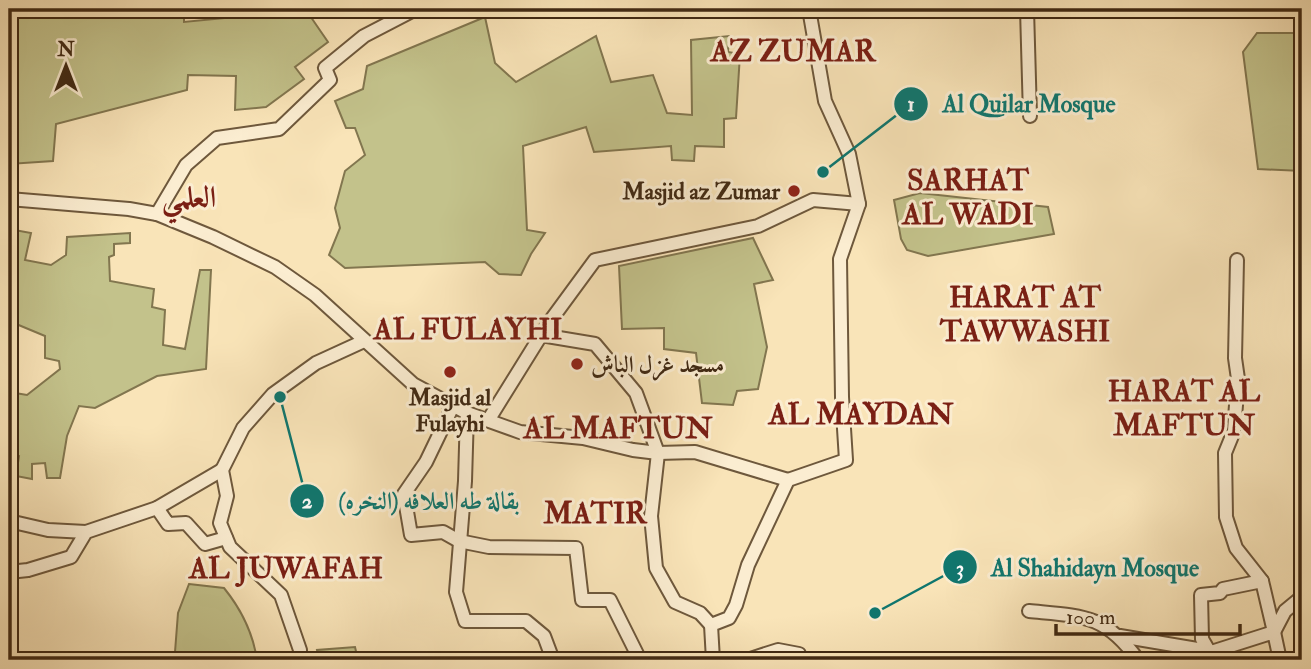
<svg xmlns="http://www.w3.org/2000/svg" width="1311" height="669" font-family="'IM FELL Double Pica',Amiri,serif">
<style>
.green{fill:#c3c28b;stroke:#82764f;stroke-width:2}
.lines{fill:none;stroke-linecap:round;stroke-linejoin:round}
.street-casing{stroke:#6e583c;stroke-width:16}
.street{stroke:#fbedd1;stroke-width:12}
.poi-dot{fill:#8f2418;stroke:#fbedd1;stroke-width:2.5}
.labels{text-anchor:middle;stroke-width:6;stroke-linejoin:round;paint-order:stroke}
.poi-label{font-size:23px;font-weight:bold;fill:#402913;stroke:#fbedd1;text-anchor:end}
.district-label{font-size:30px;font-weight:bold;fill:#7a1f14;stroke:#fbedd1}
.leader{fill:none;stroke:#0f766e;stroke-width:2.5}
.callout-dot{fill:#0f766e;stroke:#fbedd1;stroke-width:2.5}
.mark-label{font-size:21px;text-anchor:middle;font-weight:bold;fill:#fff}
.callout-label{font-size:24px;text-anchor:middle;font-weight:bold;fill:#0f766e;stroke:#fbedd1;stroke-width:6;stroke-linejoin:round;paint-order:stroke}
</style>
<rect width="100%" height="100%" fill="#f9e4b8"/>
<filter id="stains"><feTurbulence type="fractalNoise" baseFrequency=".00286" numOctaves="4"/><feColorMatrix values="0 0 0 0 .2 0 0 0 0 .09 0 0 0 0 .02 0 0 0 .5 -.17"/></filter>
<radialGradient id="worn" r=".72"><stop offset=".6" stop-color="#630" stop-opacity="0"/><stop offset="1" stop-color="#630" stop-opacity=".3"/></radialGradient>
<!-- green -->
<g class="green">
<path d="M 9,9 L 184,9 L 184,22 L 306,10 L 328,42 L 295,67 L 304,79 L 266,107 L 235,110 L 236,76 L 188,75 L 187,90 L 56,124 L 53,161 L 9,164 Z"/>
<path d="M 485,17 L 495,63 L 516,82 L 596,36 L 611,82 L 653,75 L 667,113 L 692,115 L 691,40 L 729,36 L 728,52 L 740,54 L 736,118 L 724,119 L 724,147 L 695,146 L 694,161 L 672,160 L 671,146 L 594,152 L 586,127 L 523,146 L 527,230 L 545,233 L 531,254 L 521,275 L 499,274 L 485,262 L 345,268 L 329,255 L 340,228 L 335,208 L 345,171 L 365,155 L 355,128 L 346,128 L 335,101 L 363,89 L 367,66 Z"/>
<path d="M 1257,33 L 1302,33 L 1302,171 L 1258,169 L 1243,52 Z"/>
<path d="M 920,193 L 1048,207 L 1054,234 L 928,256 L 907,250 L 901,239 L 894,200 Z"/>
<path d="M 9,229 L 31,233 L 25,260 L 51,265 L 66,255 L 67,237 L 130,233 L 130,243 L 114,244 L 114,255 L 109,257 L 110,281 L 154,289 L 152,307 L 165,310 L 163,345 L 185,349 L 200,270 L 211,270 L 206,369 L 157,376 L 95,408 L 79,406 L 67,436 L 60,478 L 47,478 L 45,463 L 32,464 L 32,479 L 16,476 L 19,456 L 9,454 L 9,435 L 11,435 L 15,420 L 9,417 L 9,392 L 27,395 L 60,369 L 59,361 L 45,358 L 45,336 L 9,321 Z"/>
<path d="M 753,238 L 773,280 L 754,284 L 767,347 L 758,389 L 737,391 L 733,405 L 702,403 L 696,353 L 664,349 L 664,328 L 622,329 L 619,266 Z"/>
<path d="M 189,584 L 224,588 C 241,609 253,633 257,660 L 138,660 L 175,652 L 178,613 Z"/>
<path d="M 355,647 L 358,660 L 319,660 L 317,650 Z"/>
</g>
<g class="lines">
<defs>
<g id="street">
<path d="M 1027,9 L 1030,116"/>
<path d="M 9,199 L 129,209 L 157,214 L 213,237 L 275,267 L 315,295 L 413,384 L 467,413 L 520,432 L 583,438 L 633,450 L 658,453 L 695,452 L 788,480"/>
<path d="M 157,214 L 186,165 L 217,138 L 279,129 L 330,80 L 325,68 L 364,36 L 416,9"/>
<path d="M 1237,260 L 1235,358 L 1238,379 L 1234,431 L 1225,453 L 1226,517 L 1236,548 L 1262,581 L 1274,632"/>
<path d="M 541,335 L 595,344 L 636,393 L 658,453 L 651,516 L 656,568 L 675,602 L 700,613 L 711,625"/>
<path d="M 453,406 L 426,462 L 404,494 L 411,535 L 443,532 L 459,541 L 489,547 L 576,548 L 582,600 L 610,600 L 640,660"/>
<path d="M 467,413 L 465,481 L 456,592 L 465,621 L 526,621 L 544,636 L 553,660"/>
<path d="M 489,419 L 548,324 L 595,260 L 758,226 L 813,200 L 859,204"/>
<path d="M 157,508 L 168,524 L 186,523 L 205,544 L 226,538"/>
<path d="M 9,521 L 48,530 L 86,532"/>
<path d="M 9,572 L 28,570 L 71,557 L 86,532 L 157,508 L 222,470"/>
<path d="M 1029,611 C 1082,616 1105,614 1138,660"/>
<path d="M 1274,632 L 1285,611 L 1302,597"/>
<path d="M 1120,636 L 1209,651"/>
<path d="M 1209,651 L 1202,639 L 1201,595 L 1220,593 L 1223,589 L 1262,581"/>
<path d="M 300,660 L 300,650 L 281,595 L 230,547 L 220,523 L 227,496 L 222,470 L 243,428 L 273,394 L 316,363 L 364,341"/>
<path d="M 713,660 L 711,625 L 729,618 L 736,605 L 748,565 L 788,480 L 846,460 L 842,397 L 840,259 L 859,204 L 849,154 L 825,101 L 809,9"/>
<path d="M 747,660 L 778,650 L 799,654 L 801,660"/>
<path d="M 1186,660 L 1274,632 L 1280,660"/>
</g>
</defs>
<!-- street casing -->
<use href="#street" class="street-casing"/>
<!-- street -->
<use href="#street" class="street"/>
</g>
<!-- markers -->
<g class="poi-dot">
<circle cx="794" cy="191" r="7"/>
<circle cx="577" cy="364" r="7"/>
<circle cx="450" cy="372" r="7"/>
</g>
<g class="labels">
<!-- poi labels -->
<g class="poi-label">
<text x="780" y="199">Masjid az Zumar</text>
<text x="591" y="372" text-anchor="start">مسجد غزل الباش</text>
<text x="450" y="405" text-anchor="middle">Masjid al<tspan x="450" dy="26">Fulayhi</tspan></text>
</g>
<!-- district labels -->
<g class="district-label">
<text x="793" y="61">AZ ZUMAR</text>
<text x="968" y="190">SARHAT<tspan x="968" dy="34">AL WADI</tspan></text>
<text x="189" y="207">العلمي</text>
<text x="1025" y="307">HARAT AT<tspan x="1025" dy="34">TAWWASHI</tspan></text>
<text x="468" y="339">AL FULAYHI</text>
<text x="1184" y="401">HARAT AL<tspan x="1184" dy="34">MAFTUN</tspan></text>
<text x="861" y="424">AL MAYDAN</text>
<text x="618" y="438">AL MAFTUN</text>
<text x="595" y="523">MATIR</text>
<text x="286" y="578">AL JUWAFAH</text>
</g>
</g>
<!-- callouts -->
<path class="leader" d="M823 172L911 104M280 397L307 501M875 613L960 567"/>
<g class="callout-dot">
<circle cx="823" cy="172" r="7"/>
<circle cx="280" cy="397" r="7"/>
<circle cx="875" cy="613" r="7"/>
<circle cx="911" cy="104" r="18"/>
<circle cx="307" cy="501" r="18"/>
<circle cx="960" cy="567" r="18"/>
</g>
<g class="mark-label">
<text x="911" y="111">1</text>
<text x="307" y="508">2</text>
<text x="960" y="575">3</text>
</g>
<g class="callout-label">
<text x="1029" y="112">Al Quilar Mosque</text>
<text x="429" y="509">بقالة طه العلافه (النخره)</text>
<text x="1095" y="576">Al Shahidayn Mosque</text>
</g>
<!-- margin -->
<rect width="1311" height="669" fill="none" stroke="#f9e4b8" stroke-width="35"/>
<rect x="10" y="10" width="1290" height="648" fill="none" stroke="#402913" stroke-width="3.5"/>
<rect x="18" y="18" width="1276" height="634" fill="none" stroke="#402913" stroke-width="2"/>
<!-- north arrow -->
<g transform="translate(66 66)" stroke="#fbedd1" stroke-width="5" paint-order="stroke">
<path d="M0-5L12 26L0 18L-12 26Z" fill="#402913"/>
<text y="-10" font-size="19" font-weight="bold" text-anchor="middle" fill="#402913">N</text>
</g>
<!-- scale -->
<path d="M1056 624v10h184v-10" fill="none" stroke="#402913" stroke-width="3.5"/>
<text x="1066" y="624" font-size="21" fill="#402913" stroke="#fbedd1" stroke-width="5" paint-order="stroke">100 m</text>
<rect width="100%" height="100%" filter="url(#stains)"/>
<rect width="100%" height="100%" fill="url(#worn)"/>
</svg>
